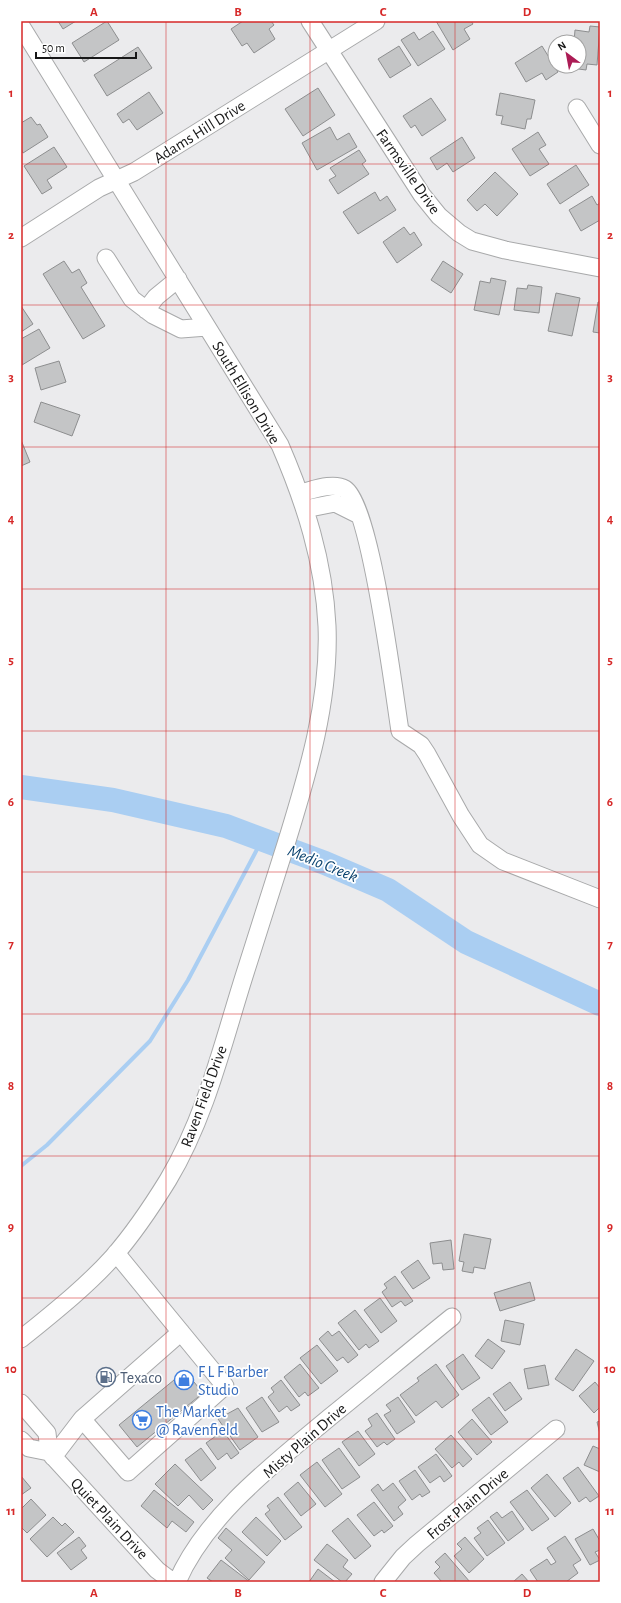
<svg xmlns="http://www.w3.org/2000/svg" width="621" height="1603" font-family="'Alegreya Sans',sans-serif">
  <style>
    .lines { fill: none; stroke-linecap: round; stroke-linejoin: round }
    .stream { stroke: #aacef2; stroke-width: 4 }
    .river { stroke: #aacef2; stroke-width: 24 }
    .building { fill: #c4c5c6; stroke: #8d8e8f }
    .minor-casing { stroke: #a8a9aa; stroke-width: 19 }
    .minor { stroke: #fff; stroke-width: 17 }
    .grid { fill: none; stroke: #d62828; stroke-width: 1; stroke-opacity: 0.55 }
    .labels { text-anchor: middle; stroke-width: 3.5; stroke-linejoin: round; paint-order: stroke }
    .street-label { font-size: 16px; fill: #171717; stroke: #fff }
    .shop-label { font-size: 16px; fill: #366cbe; stroke: #fff; text-anchor: start }
    .service-label { font-size: 16px; fill: #4e5e75; stroke: #fff; text-anchor: start }
    .water-label { font-size: 17px; font-style: italic; fill: #0b436f; stroke: #fff }
    .neatline { fill: none; stroke: #d62828; stroke-width: 1.5 }
    .grid-label { font-size: 13px; text-anchor: middle; font-weight: bold; fill: #d62828 }
  </style>
  <rect width="100%" height="100%" fill="#ebebed"/>
  <g class="lines">
    <path class="stream" d="M21 1166 47 1145 150 1041 188 980 262 840"/>
    <path class="river" d="M21 787 113 800 226 826 325 863 388 890 466 942 600 1004"/>
  </g>
  <path class="building" d="M58 21H76L63 29Z
    M107 21 119 40 84 62 72 43Z
    M243 21H271L274 25 269 29 275 39 254 53 247 43 242 46 231 29Z
    M436 21H471L473 24 464 29 470 39 453 50Z
    M590 26 600 27 597 65 587 64 586 70 571 68 572 66H579V42H574L575 30 589 32Z
    M433 31 445 49 418 66 401 40 414 32 419 40Z
    M399 46 411 65 390 78 378 59Z
    M542 46 558 72 546 80 542 73 526 82 515 63Z
    M138 47 152 68 107 96 94 75Z
    M318 88 335 115 303 136 285 109Z
    M149 92 163 113 137 130 129 119 123 123 117 114Z
    M500 93 535 100 531 119H527L525 129 501 124 503 116 496 115Z
    M431 98 446 120 422 136 415 125 411 128 403 116Z
    M31 117 37 125 40 124 48 137 23 153 21 149V123Z
    M330 127 337 140 349 133 357 147 317 170 302 143Z
    M538 132 546 145 539 149 549 164 530 176 512 149Z
    M462 137 475 158 453 172 447 163 437 170 430 158Z
    M54 147 67 167 47 180 52 188 42 194 24 166Z
    M359 150 366 161 362 164 369 174 338 194 329 180 336 176 330 168Z
    M576 165 589 185 560 204 547 184Z
    M495 172 518 194 497 216 485 204 477 211 467 200Z
    M375 192 380 201 387 196 396 210 358 234 343 212Z
    M592 196 597 205 600 203V220L581 231 569 210Z
    M404 227 410 235 414 232 422 245 397 263 383 242Z
    M64 261 72 273 79 269 87 283 81 287 105 326 83 339 43 274Z
    M443 261 463 274 451 293 431 280Z
    M491 278 506 281 499 315 474 310 480 281 490 283Z
    M528 285 542 287 539 313 514 310 517 288 527 289Z
    M556 293 580 298 572 336 548 331Z
    M598 302H600V333L593 332Z
    M21 306 33 324 21 332Z
    M39 329 50 348 22 365 21 339Z
    M59 361 66 382 41 390 35 368Z
    M41 402 80 415 72 436 34 422Z
    M21 440 30 462 21 466Z
    M464 1234 491 1239 485 1269 474 1267 473 1273 462 1271 464 1262 459 1261Z
    M451 1240 454 1269 443 1270 442 1263 433 1264 430 1243Z
    M418 1260 430 1278 413 1289 401 1272Z
    M395 1276 413 1301 405 1306 401 1301 392 1307 382 1292 387 1288 384 1284Z
    M530 1282 535 1300 500 1311 494 1293Z
    M380 1298 397 1321 381 1333 364 1310Z
    M355 1310 379 1341 369 1348 366 1344 359 1350 338 1323Z
    M505 1320 524 1324 520 1345 501 1341Z
    M328 1331 332 1336 339 1331 358 1355 348 1363 343 1357 337 1361 319 1339Z
    M488 1339 505 1351 492 1369 475 1356Z
    M317 1345 338 1371 321 1384 300 1358Z
    M576 1349 594 1361 573 1391 555 1379Z
    M463 1354 480 1378 462 1390 446 1366Z
    M300 1364 319 1388 308 1396 305 1392 299 1397 284 1377Z
    M436 1364 459 1395 442 1408 436 1401 416 1416 400 1395 419 1381 417 1378Z
    M545 1365 549 1385 528 1389 524 1369Z
    M185 1371 203 1393 137 1447 119 1425Z
    M281 1380 300 1405 291 1411 287 1406 279 1412 268 1397 274 1392 271 1388Z
    M510 1382 522 1399 505 1411 493 1394Z
    M595 1382 600 1388V1407L594 1413 579 1396Z
    M262 1397 279 1422 262 1432 246 1408Z
    M398 1397 415 1422 397 1434 384 1415 391 1411 386 1405Z
    M489 1397 508 1422 491 1435 472 1410Z
    M238 1408 258 1437 240 1450 218 1419Z
    M377 1413 395 1439 387 1445 384 1442 377 1447 365 1431 372 1426 368 1419Z
    M472 1419 492 1442 477 1455 458 1432Z
    M600 1421V1434L597 1422Z
    M223 1431 239 1453 231 1459 227 1453 218 1460 206 1443Z
    M358 1431 375 1454 359 1466 342 1442Z
    M451 1435 472 1459 463 1467 459 1462 452 1468 435 1449Z
    M593 1446 600 1449V1472L584 1465Z
    M201 1448 216 1468 201 1481 185 1460Z
    M339 1448 360 1477 342 1489 322 1460Z
    M436 1454 452 1476 444 1482 440 1476 430 1483 418 1467Z
    M317 1462 342 1494 325 1507 300 1475Z
    M175 1464 213 1500 203 1510 189 1495 178 1506 155 1484Z
    M578 1467 599 1496 590 1502 586 1497 579 1502 563 1478Z
    M415 1470 430 1492 422 1497 420 1494 412 1500 399 1481Z
    M547 1474 571 1503 555 1517 531 1488Z
    M21 1476 31 1488 21 1495Z
    M298 1482 316 1504 301 1516 284 1494Z
    M393 1483 406 1500 398 1507 403 1514 394 1521 371 1490 378 1484 383 1491Z
    M154 1490 194 1522 186 1532 172 1521 167 1528 141 1506Z
    M527 1490 549 1519 532 1531 510 1502Z
    M278 1497 302 1527 285 1540 265 1514 270 1510 267 1506Z
    M31 1499 46 1515 27 1533 21 1527V1509Z
    M374 1502 393 1526 384 1533 382 1530 374 1536 357 1515Z
    M512 1511 524 1529 508 1541 490 1517 497 1512 502 1518Z
    M53 1517 62 1526 65 1523 74 1532 47 1557 30 1539Z
    M256 1517 281 1541 267 1556 242 1532Z
    M348 1518 371 1546 355 1559 332 1531Z
    M488 1520 505 1543 487 1556 474 1538 481 1533 477 1528Z
    M226 1528 265 1562 249 1580 225 1558 232 1550 218 1538Z
    M593 1529 600 1541V1550L595 1552 600 1560 590 1565 575 1539Z
    M565 1536 581 1560 573 1565 578 1573 566 1582H538L530 1570 547 1559 551 1565 556 1562 547 1548Z
    M79 1537 86 1546 81 1550 87 1558 71 1570 57 1553Z
    M465 1537 484 1559 469 1573 454 1556 462 1549 457 1544Z
    M327 1544 348 1560 343 1567 352 1574 345 1582H342L314 1560Z
    M445 1553 470 1582H442L434 1573 440 1567 435 1562Z
    M221 1560 250 1582H213L207 1578Z
    M318 1569 335 1582H309Z
    M522 1574 529 1582H513Z"/>
  <g class="lines">
    <g class="minor-casing">
      <path id="minor" d="M310 21 422 195 439 216 459 233 472 241 505 250 600 268
        M21 26 280 445C305 503 324 561 327 626 330 700 308 773 286 844 273 885 260 926 247 967 224 1038 207 1115 168 1180 152 1206 134 1233 113 1257 86 1287 53 1313 21 1339
        M577 108 600 145
        M21 238 99 188 134 172 376 21
        M106 258 132 299 153 315 181 329 207 327
        M146 310 156 297 178 279
        M300 493C313 490 333 482 345 489 371 506 394 693 400 731L421 745 427 754 461 816 480 845 503 861 600 899
        M305 509 335 503 359 515
        M21 1403 47 1433 49 1452
        M82 1419 181 1332
        M21 1440 29 1448 49 1452 157 1570 173 1582
        M53 1457 82 1419 128 1472 225 1386 116 1253
        M177 1582C206 1515 275 1463 330 1417 371 1384 411 1350 452 1317
        M383 1582 403 1557 417 1544 556 1429"/>
    </g>
    <use href="#minor" class="minor"/>
  </g>
  <path class="grid" d="M166 21V1582M310 21V1582M455 21V1582M21 164H600M21 305H600M21 447H600M21 589H600M21 731H600M21 872H600M21 1014H600M21 1156H600M21 1298H600M21 1439H600"/>
  <defs>
    <g id="fuel-ring" transform="scale(1)"><circle r="9.5" fill="#fff" stroke="#5c6f8a" stroke-width="1.5"/><path d="M-5.5-6h7V0h2V4h1.3V-2.5L3-4.5l.8-.8L6-3V5H2.5V1h-1V6h-7ZM-4.2-4.7v3.2H.2V-4.7Z" fill="#5c6f8a"/></g>
    <g id="shop-ring" transform="scale(1)"><circle r="9.5" fill="#fff" stroke="#3f7fe0" stroke-width="1.5"/><path d="M-5-2.5h2.3a2.7 3.5 0 0 1 5.4 0H5L5.5 6h-11ZM-1.5-2.5h3a1.5 2.3 0 0 0-3 0Z" fill="#3f7fe0"/></g>
    <g id="supermarket-ring" transform="scale(1)"><circle r="9.5" fill="#fff" stroke="#3f7fe0" stroke-width="1.5"/><path d="M-6-5.5h2.5l.6 2H6L4.5 2H-2.5L-4.4-4H-6ZM-1.5 3.2a1.3 1.3 0 1 0 .1 0ZM3 3.2a1.3 1.3 0 1 0 .1 0Z" fill="#3f7fe0"/></g>
  </defs>
  <g fill-rule="evenodd">
    <use href="#fuel-ring" x="106" y="1377"/>
    <use href="#shop-ring" x="184" y="1380"/>
    <use href="#supermarket-ring" x="142" y="1420"/>
  </g>
  <g class="labels">
    <g class="street-label">
      <text transform="translate(199 131) rotate(-32)" y="6">Adams Hill Drive</text>
      <text transform="translate(409 171) rotate(55)" y="6">Farmsville Drive</text>
      <text transform="translate(247 392) rotate(59)" y="6">South Ellison Drive</text>
      <text transform="translate(203 1096) rotate(-70)" y="6">Raven Field Drive</text>
      <text transform="translate(304 1440) rotate(-41)" y="6">Misty Plain Drive</text>
      <text transform="translate(467 1503) rotate(-40)" y="6">Frost Plain Drive</text>
      <text transform="translate(110 1518) rotate(47)" y="6">Quiet Plain Drive</text>
    </g>
    <g class="shop-label">
      <text x="198" y="1377">F L F Barber<tspan x="198" dy="18">Studio</tspan></text>
      <text x="156" y="1417">The Market<tspan x="156" dy="18">@ Ravenfield</tspan></text>
    </g>
    <g class="service-label">
      <text x="120" y="1383">Texaco</text>
    </g>
    <g class="water-label">
      <text transform="translate(323 863) rotate(22)" y="6">Medio Creek</text>
    </g>
  </g>
  <rect width="621" height="1603" fill="none" stroke="#ffffff" stroke-width="44"/>
  <g transform="translate(567 54) rotate(328)"><circle r="19" fill="#ffffff" stroke="#a2a2a2"/>
  <path d="M0-3L7 15L0 10L-7 15Z" fill="#ac1c55"/>
  <text y="-6" font-size="11" font-weight="bold" text-anchor="middle" fill="#171717">N</text>
  </g>
  <path d="M36 52v6h100v-6" fill="none" stroke="#171717" stroke-width="2"/>
  <text x="42" y="52" font-size="12" fill="#171717" stroke="#ffffff" stroke-width="3" paint-order="stroke">50 m</text>
  <rect x="22" y="22" width="577" height="1559" class="neatline"/>
  <g class="grid-label">
    <text x="94" y="16">A</text>
    <text x="238" y="16">B</text>
    <text x="383" y="16">C</text>
    <text x="527" y="16">D</text>
    <text x="11" y="97">1</text>
    <text x="610" y="97">1</text>
    <text x="11" y="239">2</text>
    <text x="610" y="239">2</text>
    <text x="11" y="381">3</text>
    <text x="610" y="381">3</text>
    <text x="11" y="523">4</text>
    <text x="610" y="523">4</text>
    <text x="11" y="664">5</text>
    <text x="610" y="664">5</text>
    <text x="11" y="806">6</text>
    <text x="610" y="806">6</text>
    <text x="11" y="948">7</text>
    <text x="610" y="948">7</text>
    <text x="11" y="1090">8</text>
    <text x="610" y="1090">8</text>
    <text x="11" y="1231">9</text>
    <text x="610" y="1231">9</text>
    <text x="11" y="1373">10</text>
    <text x="610" y="1373">10</text>
    <text x="11" y="1515">11</text>
    <text x="610" y="1515">11</text>
    <text x="94" y="1597">A</text>
    <text x="238" y="1597">B</text>
    <text x="383" y="1597">C</text>
    <text x="527" y="1597">D</text>
  </g>
</svg>
